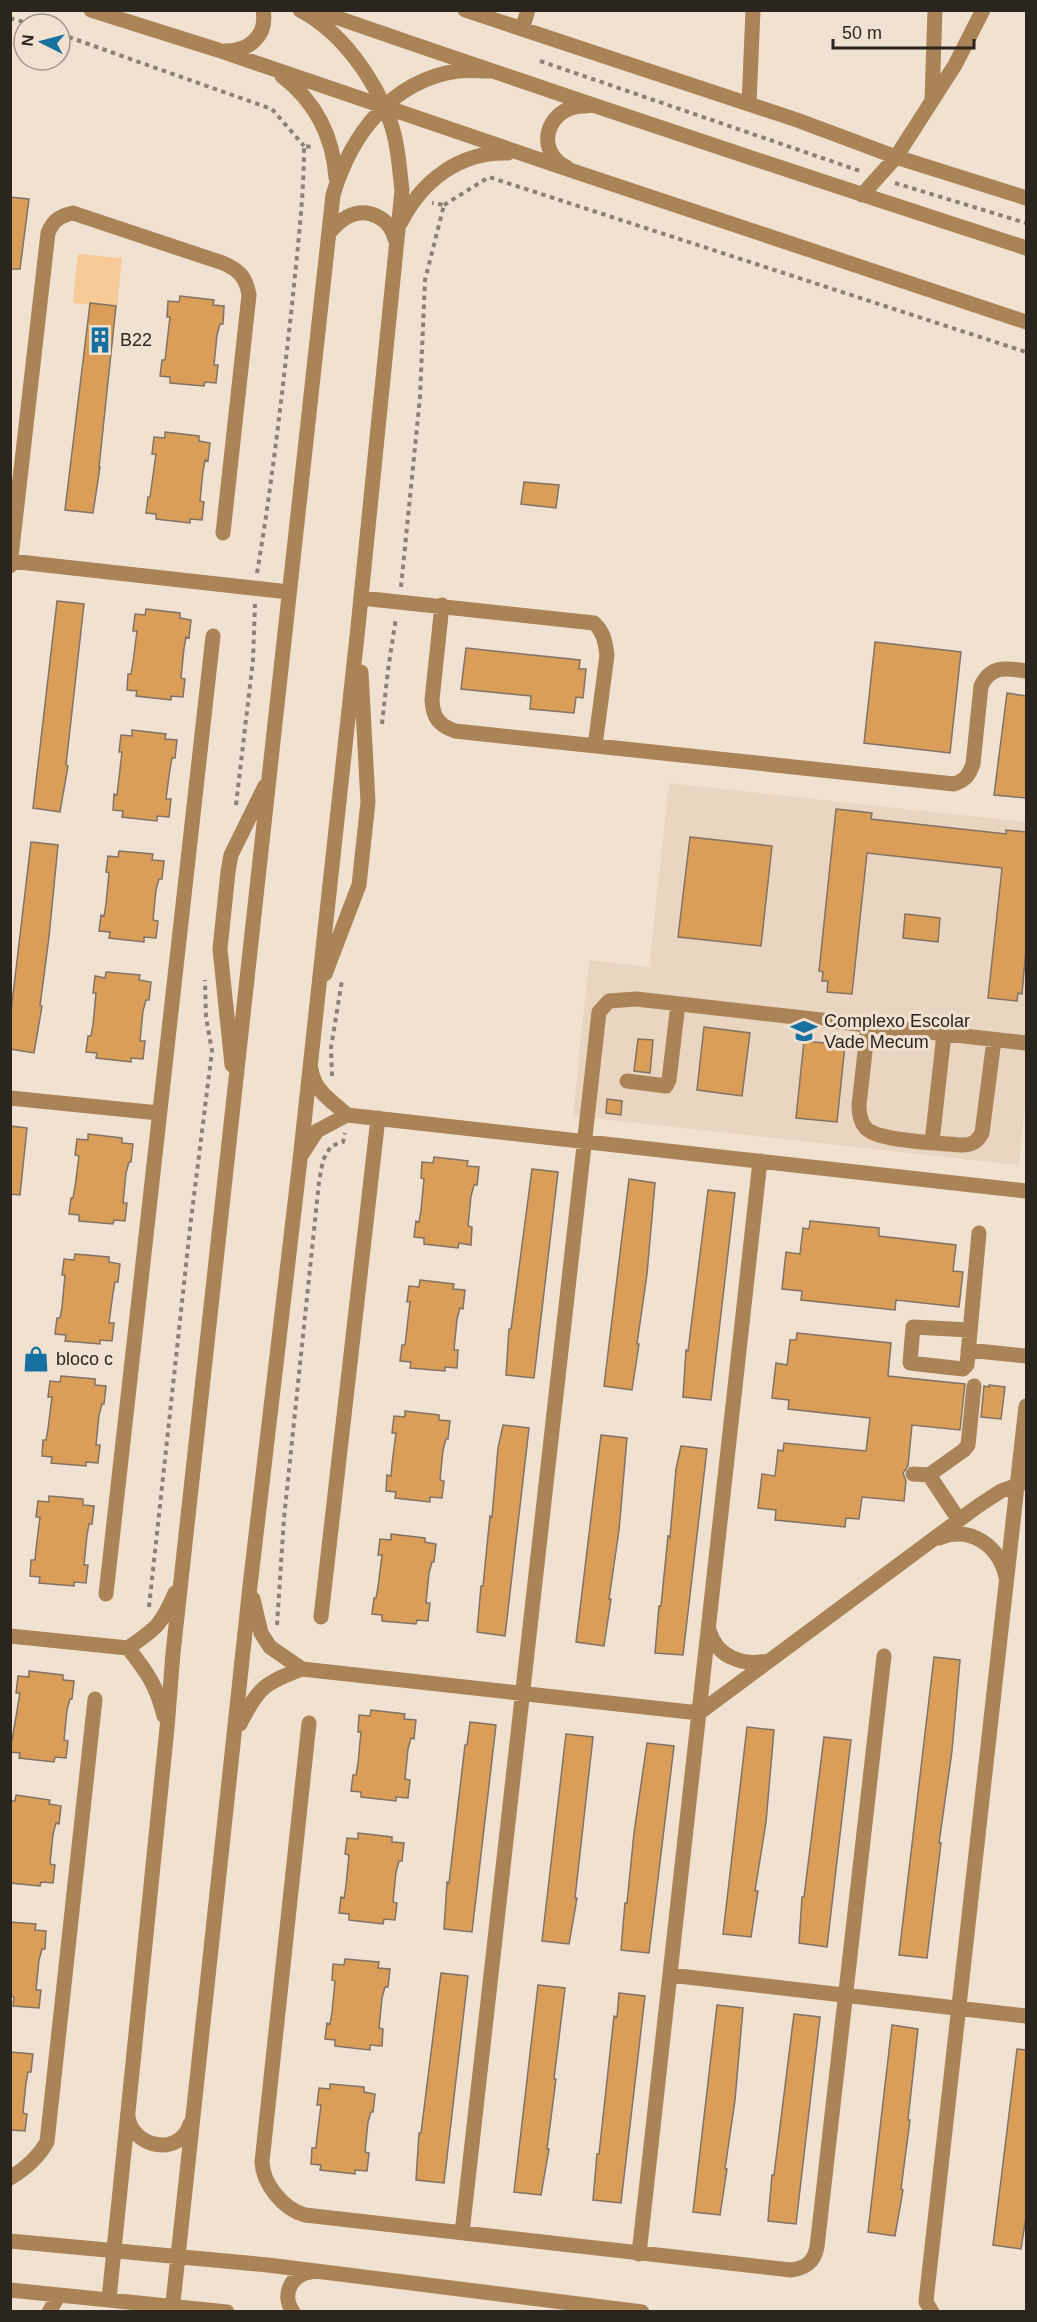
<svg xmlns="http://www.w3.org/2000/svg" width="1037" height="2322" font-family="Arial,sans-serif">
  <style>
    .built { fill: #ead5c0 }
    .green { fill: #f8ca97 }
    .building { fill: #da9e58; stroke: #817365; stroke-width: 1.5 }
    .lines { fill: none; stroke-linecap: round; stroke-linejoin: round }
    .path { stroke: #8c8176; stroke-width: 4; stroke-dasharray: 4.5 4.5; stroke-linecap: butt }
    .minor { stroke: #aa8356; stroke-width: 15 }
    .labels { text-anchor: middle; stroke-width: 6; stroke-linejoin: round; paint-order: stroke }
    .poi-label { font-size: 18px; fill: #2b251f; stroke: #f1e1d1; text-anchor: start }
  </style>
  <rect width="100%" height="100%" fill="#f1e1d1"/>
  <path class="built" d="M669 783 1026 822V1095L1019 1165 573 1116 589 960 649 967Z"/>
  <path class="green" d="M78 254 122 258 117 308 73 303Z"/>
  <path class="building" d="M10 197 29 199 20 269H10Z
    M180 296 214 300 213 305 224 306 223 324H220L217 335 214 365H218L216 383 205 382 204 386 170 383V377L160 376 162 360H165L170 317H167L168 301 179 302Z
    M90 303 116 306 99 467H100L93 513 65 510Z
    M165 432 199 436V441L210 443 208 461 205 460 203 471 200 501 204 502 202 520 190 519V523L156 519V514L146 513 148 497H150L156 454H152L154 437 165 438Z
    M524 482 559 485 556 508 521 504Z
    M57 601 84 604 66 765 68 766 60 812 33 808Z
    M146 609 180 613V618L191 620 189 638 186 637 184 648 181 678 185 679 183 697 171 696V700L136 696 137 691 127 690 128 674H131L133 662 137 631H133L135 614 145 615Z
    M875 642 961 652 950 753 864 743Z
    M466 648 580 660 579 669H586L583 698 576 697 574 713 530 709 531 696 461 689Z
    M1007 693 1026 696V798L994 795Z
    M132 730 166 734 165 739 177 740 175 758H172L170 769 166 799H171L169 817 157 816V821L122 817 123 811 113 810 114 794 117 795 122 752H119L121 735 132 736Z
    M836 809 872 813 871 819 1006 834V830L1026 832V949L1022 994 1018 993 1017 1001 988 998 1002 868 867 853 852 994 827 992 828 981H822L823 972 819 971Z
    M690 837 772 846 761 946 678 937Z
    M31 842 58 845 49 937 40 1006H42L34 1053 10 1049V1020Z
    M119 851 153 854 152 860 164 861 162 879H159L156 890 153 920 158 921 156 938 144 937V942L109 938 110 932 99 931 101 915 104 916 106 904 109 873 106 872 108 856 118 857Z
    M905 914 940 918 938 942 903 938Z
    M106 972 140 975 139 980 151 982 149 1000H146L143 1011 140 1041H145L143 1059 131 1058V1062L96 1058 97 1053 86 1052 88 1036H91L93 1025 96 993H93L95 976 105 978Z
    M704 1027 750 1033 742 1096 697 1090Z
    M638 1039 653 1040 650 1073 634 1071Z
    M804 1041 845 1045 837 1122 796 1118Z
    M607 1099 622 1101 621 1115 606 1113Z
    M10 1126 27 1128 20 1195 10 1194Z
    M88 1134 122 1138V1143L133 1144 131 1162H129L126 1173 123 1203H127L125 1221 114 1220 113 1224 79 1221V1215L69 1214 71 1198H73L75 1187 79 1156 75 1155 77 1139 88 1140Z
    M434 1157 468 1161 467 1166 479 1167 477 1185H474L471 1196 468 1226 472 1227 471 1245 459 1243 458 1248 424 1244V1238L414 1237 416 1221 419 1222 421 1210 424 1179 421 1178 422 1162 433 1163Z
    M532 1169 558 1172 534 1378 506 1375 509 1329H511Z
    M629 1179 655 1183 647 1274 637 1344H639L632 1390 604 1386Z
    M708 1190 735 1193 711 1400 683 1397 686 1350 688 1351Z
    M810 1221 879 1228V1236L956 1245 953 1271 963 1272 959 1307 896 1300 895 1310 801 1300 802 1291 782 1289 786 1252 800 1254 803 1228 809 1229Z
    M75 1254 109 1257V1262L120 1264 118 1282H115L113 1293 109 1323H114L112 1341 100 1340V1344L65 1341 66 1335 55 1334 57 1318H60L62 1307 65 1275H62L64 1259 74 1260Z
    M420 1280 454 1284 453 1289 465 1290 463 1309 460 1308 457 1319 454 1350H458L457 1368 445 1367V1371L410 1368 411 1362 400 1361 402 1345H405L410 1302H407L409 1286 419 1287Z
    M797 1333 891 1343 888 1376 965 1384 960 1430 912 1425 908 1466 903 1473 906 1481 904 1501 862 1497 859 1519 846 1518 845 1527 775 1520 776 1510 758 1508 762 1474 775 1476 778 1450 783 1451 784 1443 866 1451 870 1418 788 1409 789 1400 772 1398 776 1363 787 1365 790 1340H796Z
    M61 1376 95 1379V1385L106 1386 104 1404H102L99 1415 96 1445H100L98 1463 86 1462V1466L51 1463 52 1457 42 1456 43 1440H46L48 1429 52 1397H48L50 1381 60 1382Z
    M989 1385 1005 1387 1001 1419 981 1417 984 1386 989 1387Z
    M405 1411 439 1415V1420L450 1421 448 1439H446L443 1450 440 1480 444 1481 442 1498 430 1497V1502L395 1498 396 1492 386 1491 387 1475 391 1476 392 1464 396 1433H392L394 1416 405 1417Z
    M503 1425 529 1428 505 1636 477 1632 481 1586H483L490 1516 492 1517 498 1448Z
    M601 1435 627 1438 619 1530 609 1599H611L604 1646 576 1642Z
    M681 1446 707 1449 683 1655 655 1653 659 1606H661L668 1536 670 1537 676 1469Z
    M49 1496 83 1499V1505L94 1506 92 1524H89L87 1535 84 1565H88L86 1583 74 1582V1586L39 1583 40 1577 30 1576 31 1560H35L36 1549 40 1517H36L38 1501 49 1502Z
    M391 1534 425 1538V1542L436 1544 434 1562H432L429 1573 426 1603H430L428 1621 417 1620 416 1624 382 1621V1615L372 1614 374 1598H376L378 1587 382 1555H378L380 1539 391 1540Z
    M934 1657 960 1660 952 1751 939 1843H941L927 1958 899 1955Z
    M29 1671 63 1675V1680L74 1681 72 1699H70L67 1710 64 1740 68 1741 66 1758 55 1757 54 1762 19 1758 20 1753 10 1752 20 1693H16L18 1676 29 1677Z
    M371 1710 405 1714 404 1719 416 1720 414 1739 411 1738 408 1749 405 1779 410 1780 408 1798 396 1797V1801L361 1797V1792L351 1791 353 1775H356L358 1763 361 1732H358L359 1715 370 1716Z
    M470 1722 496 1725 472 1932 444 1929 447 1882 449 1883 465 1745H467Z
    M747 1727 774 1730 766 1822 755 1891H758L751 1937 723 1934Z
    M566 1734 593 1737 575 1898H577L569 1944 542 1941Z
    M824 1737 851 1740 827 1947 799 1943 802 1897H804Z
    M647 1743 674 1746 649 1953 621 1950 625 1903H627L634 1833Z
    M16 1795 50 1800 49 1804 61 1806 59 1824 56 1823 53 1834 50 1864 55 1865 53 1883 41 1882 40 1886 10 1883V1801H15Z
    M358 1833 392 1837V1842L404 1843 402 1861H399L396 1872 393 1902 397 1903 395 1920 384 1919 383 1924 349 1920V1914L339 1913 341 1897 344 1898 346 1886 349 1855 345 1854 347 1838 358 1839Z
    M10 1922 36 1924 35 1930 46 1931 45 1949H42L39 1960 36 1990H41L39 2008 13 2006 14 1997 10 1996Z
    M345 1959 379 1962 378 1968 390 1969 388 1987H385L382 1998 379 2028 383 2029 382 2046 370 2045V2050L335 2046V2040L325 2039 327 2023 330 2024 332 2012 335 1981 332 1980 333 1964 344 1965Z
    M441 1973 468 1976 444 2183 416 2180 419 2133H421Z
    M538 1985 565 1988 554 2079H556L547 2149H549L541 2195 514 2192Z
    M619 1993 645 1996 621 2203 593 2200 597 2154H599L614 2016 617 2017Z
    M717 2005 743 2008 735 2100 725 2169H727L720 2215 693 2212Z
    M794 2014 820 2017 796 2224 768 2221 772 2175H774Z
    M892 2025 918 2029 908 2120H910L901 2189 903 2190 895 2236 868 2232Z
    M1017 2049 1026 2050V2217L1021 2249 993 2245Z
    M10 2052 33 2054 31 2072H28L26 2083 23 2113 27 2114 25 2131 10 2130Z
    M330 2084 364 2087V2092L375 2094 373 2112H371L368 2122 365 2152 369 2153 367 2171 355 2170V2174L320 2170 321 2165 311 2164 312 2148H316L317 2137 321 2105H317L319 2088 330 2089Z"/>
  <g class="lines">
    <path class="path" d="M10 18 30 24
      M60 34 272 109 304 146
      M540 61 863 172
      M895 183 1026 223
      M444 205 489 177 1026 352
      M257 573C272 484 282 395 292 305 297 252 304 200 304 146L314 147
      M401 587 420 397 425 280 444 205 432 203
      M382 724 388 670 396 618
      M236 805 253 660 255 604
      M332 1076 331 1048 342 980
      M149 1607 190 1228 212 1051 206 1017 205 980
      M277 1625 284 1518 319 1182 323 1160 331 1146 343 1142 345 1133"/>
    <path class="minor" d="M91 10 218 50 573 171 1026 322
      M315 10C551 92 789 171 1026 248
      M465 10 797 120 896 157 1026 198
      M522 29 528 10
      M224 51C248 52 268 36 263 10
      M282 76C316 102 333 136 336 178
      M932 99 935 10
      M749 104 753 10
      M566 167C532 149 549 104 586 106
      M862 195 896 157 955 65 983 10
      M401 222C422 181 460 151 508 153
      M329 233C334 227 340 221 347 217 367 206 390 218 395 239
      M10 561 289 592
      M10 566 48 233C53 220 60 216 73 213L223 263C239 270 246 277 249 295L223 533
      M361 598 594 623C604 632 605 642 607 655L595 746
      M442 605 432 700C433 717 438 725 455 731L954 784C966 780 969 775 973 764L981 686C991 665 1006 668 1026 671
      M325 974 359 885 368 802 361 672
      M868 1025 859 1105C859 1112 860 1121 865 1127 876 1142 942 1143 962 1145 972 1145 977 1142 982 1133L994 1040
      M232 1065 220 949 228 872 231 855 265 786
      M311 1069C314 1091 332 1101 347 1115
      M627 1081 666 1086 669 1080 678 1004
      M10 1098 159 1113
      M932 1142 944 1034
      M302 1154 317 1131 347 1115 1026 1191
      M970 1330 913 1327 910 1363 963 1369 967 1365 979 1233
      M968 1350 1026 1356
      M913 1474 929 1475 964 1450 968 1445 974 1386
      M929 1475 959 1520
      M939 1538C971 1525 999 1546 1006 1577
      M106 1594 213 636
      M253 1599 261 1633 270 1647 302 1669
      M321 1617 378 1118
      M709 1630C716 1657 743 1666 768 1661
      M10 1636 128 1648C156 1628 161 1626 175 1593
      M128 1648C147 1672 157 1686 164 1716
      M309 1723 262 2162C263 2184 283 2209 305 2215L791 2270C806 2268 814 2262 817 2247L884 1656
      M240 1724C258 1688 264 1683 302 1669L699 1713 978 1506 1001 1491 1026 1482
      M670 1975 1026 2016
      M128 2117C133 2148 180 2157 190 2124
      M10 2178C25 2169 38 2158 47 2142L95 1699
      M462 2233 599 1012 609 1001 636 999 1026 1043
      M10 2241 268 2265 642 2312
      M639 2254 760 1161
      M10 2290 227 2312
      M109 2299 167 1728 173 1653 333 195C351 135 391 81 457 71 468 70 479 71 490 71
      M49 2312 59 2295
      M172 2312 250 1586 300 1160 358 627 402 190C399 166 398 143 390 121 374 78 342 32 300 10
      M293 2312C281 2295 291 2275 310 2272
      M932 2312 926 2302 927 2292 1026 1406"/>
  </g>
  <defs>
    <g id="building-bare" transform="scale(2.07)"><path d="M-4-6H4V6H1V3H-1V6H-4ZM-2.5-4.3h1.7v1.8h-1.7ZM.8-4.3h1.7v1.8H.8ZM-2.5-1h1.7V.8h-1.7ZM.8-1h1.7V.8H.8Z" fill="#1671a0" stroke="#f1e1d1" stroke-width="2.5" paint-order="stroke"/></g>
    <g id="school-bare" transform="scale(2.07)"><path d="M0-5L7-2L0 1L-7-2ZM-4 1L0 2.5L4 1V4Q0 6-4 4Z" fill="#1671a0" stroke="#f1e1d1" stroke-width="2.5" paint-order="stroke"/></g>
    <g id="shop-bare" transform="scale(2.07)"><path d="M-5-2.5h2.3a2.7 3.5 0 0 1 5.4 0H5L5.5 6h-11ZM-1.5-2.5h3a1.5 2.3 0 0 0-3 0Z" fill="#1671a0" stroke="#f1e1d1" stroke-width="2.5" paint-order="stroke"/></g>
  </defs>
  <g fill-rule="evenodd">
    <use href="#building-bare" x="100" y="340"/>
    <use href="#school-bare" x="804" y="1031"/>
    <use href="#shop-bare" x="36" y="1359"/>
  </g>
  <g class="labels">
    <g class="poi-label">
      <text x="120" y="346">B22</text>
      <text x="824" y="1027">Complexo Escolar<tspan x="824" dy="21">Vade Mecum</tspan></text>
      <text x="56" y="1365">bloco c</text>
    </g>
  </g>
  <rect width="1037" height="2322" fill="none" stroke="#2b251f" stroke-width="24"/>
  <g transform="translate(42 42) rotate(276)"><circle r="28" fill="#f1e1d1" stroke="#a2968a" stroke-width="1.5"/>
  <path d="M0-4.5L10 22L0 15L-10 22Z" fill="#1671a0"/>
  <text y="-9" font-size="16" font-weight="bold" text-anchor="middle" fill="#2b251f">N</text>
  </g>
  <path d="M833 39v9h141v-9" fill="none" stroke="#2b251f" stroke-width="3"/>
  <text x="842" y="39" font-size="18" fill="#2b251f" stroke="#f1e1d1" stroke-width="4.5" paint-order="stroke">50 m</text>
</svg>
